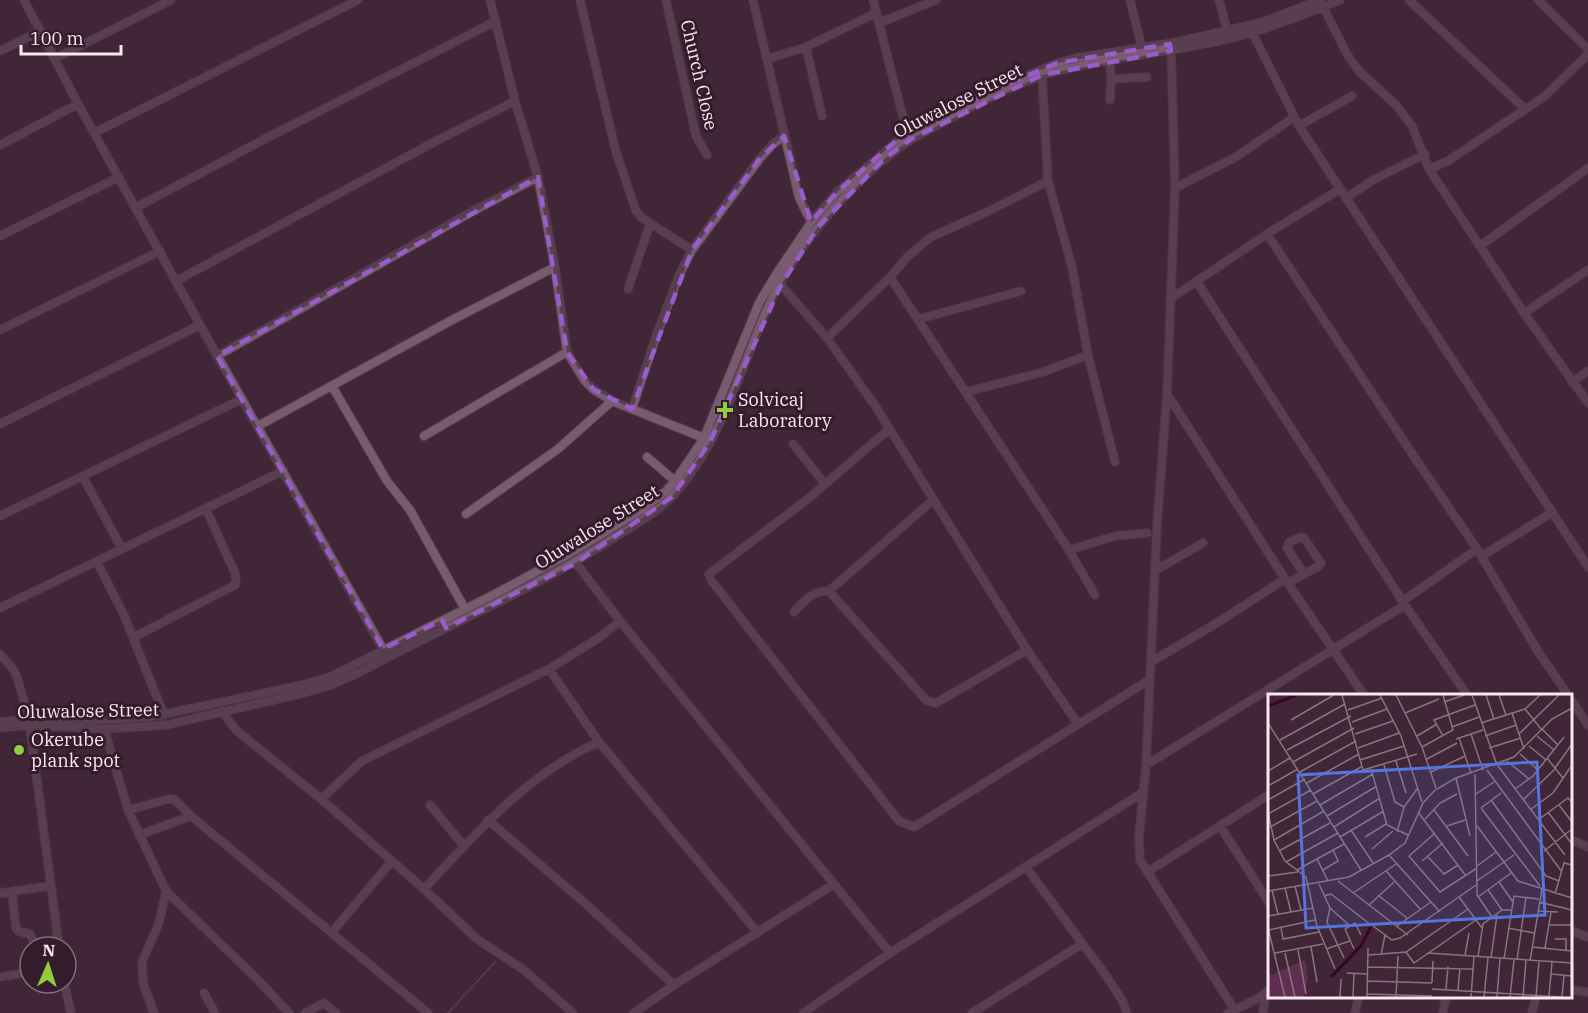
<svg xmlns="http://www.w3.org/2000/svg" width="1588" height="1013" font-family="'IBM Plex Serif',serif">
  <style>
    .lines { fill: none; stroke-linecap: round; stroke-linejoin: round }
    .stream { stroke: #744769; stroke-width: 2 }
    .minor-casing { stroke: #594252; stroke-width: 10 }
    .minor { stroke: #795b6f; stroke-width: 8 }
    .marked { fill: none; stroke: #9b5bcc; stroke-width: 4.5; stroke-dasharray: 12 8; stroke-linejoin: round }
    .poi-dot { fill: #91cd3f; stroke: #351c2d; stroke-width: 2 }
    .labels { text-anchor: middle; stroke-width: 6; stroke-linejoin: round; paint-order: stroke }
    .street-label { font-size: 18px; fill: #fae8f3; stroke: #351c2d }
    .poi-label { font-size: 18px; fill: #fae8f3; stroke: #351c2d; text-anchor: start }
    .inset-river { fill: none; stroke: #3b022e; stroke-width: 3 }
    .inset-road { fill: none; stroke: #8a7482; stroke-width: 1.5 }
    .view { fill: #5474df; fill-opacity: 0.15; stroke: #5474df; stroke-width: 3 }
    .inset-edge { fill: none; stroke: #fae8f3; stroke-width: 3 }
  </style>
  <rect width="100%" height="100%" fill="#402637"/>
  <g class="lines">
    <path class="stream" d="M448 1013 495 962"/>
    <g class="minor-casing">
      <path id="minor" d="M24 0 78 104 200 325 383 649
        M490 0 515 101 538 177 555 267 567 352 585 381 593 389 612 401 704 438
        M580 0 616 152 636 211 642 218 692 250
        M666 0 696 136 707 155
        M753 0 799 197 807 214 812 221
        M873 0 907 133
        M1130 0 1142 48
        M1219 0 1227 30
        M1409 0 1525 109
        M1538 0 1588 49
        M1323 7 1348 56 1359 71 1397 106 1412 126 1429 169 1524 313 1588 403
        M879 23 936 0
        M1252 32 1299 126 1588 567
        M1171 46 1175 188 1167 394 1157 525 1146 765 1139 836 1140 860 1234 1009
        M806 47 822 116
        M0 51 41 31
        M56 58 171 0
        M767 59 806 47 876 13
        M1110 61 1111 79 1147 77
        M1042 75 1048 181 1072 267 1088 355 1115 462
        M1110 100 1111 79
        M1299 126 1352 96
        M94 133 358 0
        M0 145 78 104
        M1429 169 1448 161 1545 96 1588 54
        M1175 188 1236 157 1294 117
        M1346 198 1373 180 1425 154
        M137 207 259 142 496 21
        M1267 234 1413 455 1477 549 1539 653 1568 695
        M0 236 119 177
        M1480 246 1588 168
        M890 277 1069 550 1095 595
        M176 281 438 140 515 101
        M1197 282 1405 605 1467 695
        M781 285 827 338 874 404 1027 650 1078 724
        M628 289 650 224
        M1170 299 1267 234 1340 189
        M1524 313 1588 270
        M919 319 1021 291
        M0 330 160 251
        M827 338 890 277 909 255 931 237 989 211 1048 181
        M217 356 473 211 538 177
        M1572 382 1588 371
        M332 386 387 481 410 510 465 609
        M966 392 1043 372 1088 355
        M1167 394 1285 579 1364 695
        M632 409 657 333 680 273 692 250 761 157 773 144 784 136
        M0 424 200 325
        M258 426 452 320 555 267
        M889 429 809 498 709 574 711 580 899 821 914 827 1149 680
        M424 436 567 352
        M793 444 825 484
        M647 457 675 481
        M83 477 122 549
        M466 514 558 449 612 401
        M0 516 242 399
        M1069 550 1115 536 1147 533
        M1482 556 1551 513
        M97 562 124 615 164 715
        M576 563 620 621 890 953
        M1156 570 1203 543
        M1288 583 1319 566 1321 563 1304 538 1301 537 1289 542 1287 548 1304 574
        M829 591 927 701 936 703 1027 650
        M1403 601 1477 549
        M0 608 283 471
        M794 612C804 601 813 590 829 591L933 500
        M134 637 235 585 236 580 235 573 206 509
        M0 654 13 669 17 677 29 719 59 947
        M1151 662 1220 621 1285 579
        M549 669 599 742 758 933
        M1572 701 1588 725
        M222 711 236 730 321 799 424 889 477 939 524 970 573 1013
        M0 722 29 719 104 720 151 717 302 685 330 677 495 594 569 554 643 509 666 491 675 481 704 438 759 303 775 276 812 221 837 192 907 133 977 97 1057 63 1075 58 1177 42 1263 22 1320 0
        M0 728 30 725 104 729 166 725 304 693 331 685 358 673C443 627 533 590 614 538 636 524 662 510 679 489 722 438 741 369 767 309 793 250 850 183 902 146 917 135 935 127 951 118 986 100 1023 79 1061 70 1116 57 1172 52 1227 39 1266 30 1304 15 1340 0
        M104 729 128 810 166 891 258 980 289 1013
        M1146 765 1405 605
        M321 799 362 761 549 669 600 637 620 621
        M430 805 464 846
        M128 810 169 799 175 800 191 816 428 1013
        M488 820 587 905 674 985
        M1220 826 1270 904
        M139 835 191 816
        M1572 840 1588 847
        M1026 867 1107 977 1122 1000 1127 1013
        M1149 871 1270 794
        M424 889C476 833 528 773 599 742
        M12 892 16 928 18 931 30 934 36 947
        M0 893 50 886
        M1572 931 1588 937
        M332 932 391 862
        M0 977 30 972
        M64 983 71 1013
        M1572 990 1588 992
        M204 993 215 1013
        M154 1013 143 983 142 962 159 923 166 891
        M305 1013 324 1003 336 1013
        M634 1013 674 985 834 884
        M803 1013 890 953 1142 793
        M972 1013 1082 944
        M1228 1013 1257 999 1270 989
        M1263 1013 1266 993
        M1355 1013 1359 996
        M1443 1013 1446 996
        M1532 1013 1536 996"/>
    </g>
    <use href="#minor" class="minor"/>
  </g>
  <path d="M0 0H1588V1013H0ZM1170 44 1171 51 1042 75 911 139 883 160 818 227 781 285 710 442 672 497 576 563 446 628 442 620 383 649 217 356 538 177 567 352 593 389 632 409 692 250 761 157 784 136 811 222 837 192 897 140 977 97 1057 63Z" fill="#402637" fill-opacity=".55" fill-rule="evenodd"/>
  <path class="marked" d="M1170 44 1171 51 1042 75 911 139 883 160 818 227 781 285 710 442 672 497 576 563 446 628 442 620 383 649 217 356 538 177 567 352 593 389 632 409 692 250 761 157 784 136 811 222 837 192 897 140 977 97 1057 63Z"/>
  <g class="poi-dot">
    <path d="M722 401h6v6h6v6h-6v6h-6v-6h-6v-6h6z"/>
    <circle cx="19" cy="750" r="6"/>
  </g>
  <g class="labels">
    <g class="street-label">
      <text transform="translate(699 75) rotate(77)" y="6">Church Close</text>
      <text transform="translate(958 101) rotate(-27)" y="6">Oluwalose Street</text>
      <text transform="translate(597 527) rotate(-32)" y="6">Oluwalose Street</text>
      <text transform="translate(88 711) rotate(-1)" y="6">Oluwalose Street</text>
    </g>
    <g class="poi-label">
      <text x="738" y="406">Solvicaj<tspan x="738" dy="21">Laboratory</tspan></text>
      <text x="31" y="746">Okerube<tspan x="31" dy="21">plank spot</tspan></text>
    </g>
  </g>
  <g transform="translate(1268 694)">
    <rect width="304" height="304" fill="#402637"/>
    <path d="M37 266 40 283 36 303H0V282Z" fill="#602e51"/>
    <path class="inset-river" d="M0 12 29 1M63 283 92 253 103 233"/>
    <path class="inset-road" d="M74 1 95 76 149 60M112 1 133 42 154 108M128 1 154 53 168 94M204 1 229 71M218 1 226 25M231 1 238 21M176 8 196 1M257 15 273 35M80 16 114 4M137 19 171 5M244 19 256 55M23 26 66 1M84 28 119 15M0 29 93 176M213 29 257 15 272 1M184 33 211 23M274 35 289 50M87 40 125 27M203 40 215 76M251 40 291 1M149 42 169 30M175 42 166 26 207 11M217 42 248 31M269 42 286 56M191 44 203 79M188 45 215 36M12 46 77 10M261 52 278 66M154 53 185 36 175 1M90 54 131 39M221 54 253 44M19 56 83 22M252 60 270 76M279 64 295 84M159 65 189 49M92 66 136 52M128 67 138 99M239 67 261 85M25 68 86 34M116 71 127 108 136 113M230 72 297 161M287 74 304 50M103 75 119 131 140 141M219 76 294 178M0 77 22 64M32 78 88 47M163 78 197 62M207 80 209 201 224 223M188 84 202 142M39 89 91 60M0 92 30 75M247 95 265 82 296 43M45 100 93 73M208 100 226 88M0 106 37 85M223 106 278 182 291 187M255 106 287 75M52 111 105 80M291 111 304 128M213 114 272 192M213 114 233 99M166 116 200 162M262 116 285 99 304 71M0 118 6 146 17 167 38 183 49 232 67 275M150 118 198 182M280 118 304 150M0 120 43 96M59 122 109 92M157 125 172 109 189 100M270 126 300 104 304 108M179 132 197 126M209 132 250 187 304 204M2 133 49 107M66 133 112 104M83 136 105 169M129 138 136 113 149 95M167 139 141 162 172 198 209 174M72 143 116 117M97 143 118 130M6 146 56 117M104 155 125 137M11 157 62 129M276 157 304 135M121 161 172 218M160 163 176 180 190 171M49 165 60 187M154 167 175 149M18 168 70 139M209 172 228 158M29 176 76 150M55 176 70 167 65 156M118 177 152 215M0 182 30 178M70 187 140 241M209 187 246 161M231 188 245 208M51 190 62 214 82 232M27 192 33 216M17 194 23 218M4 196 10 220M220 196 234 216M0 197 81 183 121 161 137 149 155 109 167 96 188 84 246 63 284 25 304 14M85 199 128 170M287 200 296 169 304 171M110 201 139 224M56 202 63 200 103 231M191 203 214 234M210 203 243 179M271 208 304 216M101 211 126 188M62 214 59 228 76 264M269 217 290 218M0 222 45 214M281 231H304M105 232 124 246 132 244 208 191M129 232 163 208M13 233 15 245 51 238M0 234 17 303M240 234 266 239M77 235 87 229 93 241M77 235 86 255M1 236 47 226M287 245H298V256M43 253 49 288M264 253 304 257M277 254 283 218M58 255 82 247M30 256 38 300M138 258 146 269 208 226M7 259 55 250M17 259 27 303M160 259 304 269M100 261 138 258 200 215M113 261 117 241M197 261 201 239M210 263 215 230 234 216H243M223 264 229 221M236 265 246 202 271 205M249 266 258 203M262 267 274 195M99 273 205 275M79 279 99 280M283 280 304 282M99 287 164 289M164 289 165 267M164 295 294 303M178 295 180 273M190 296 192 274M99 300 164 302M281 302 284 268M72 303 73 285M85 303 86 279M99 303 100 254M128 303 130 262M203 303 206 263M216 303 220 264M229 303 232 264M242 303 246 266M255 303 258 266M268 303 271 268M294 303 296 282"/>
    <path class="view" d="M269 68 277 221 38 234 30 81Z"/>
    <rect width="304" height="304" class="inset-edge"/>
  </g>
  <g transform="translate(48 965) rotate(3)"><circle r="28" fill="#351c2d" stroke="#846e7c" stroke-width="1.5"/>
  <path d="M0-4.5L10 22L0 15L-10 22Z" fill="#91cd3f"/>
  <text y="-9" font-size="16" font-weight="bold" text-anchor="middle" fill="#fae8f3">N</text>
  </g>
  <path d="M21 45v9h100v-9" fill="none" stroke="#fae8f3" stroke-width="3"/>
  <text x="30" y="45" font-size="18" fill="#fae8f3" stroke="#351c2d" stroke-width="4.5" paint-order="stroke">100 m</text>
</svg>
